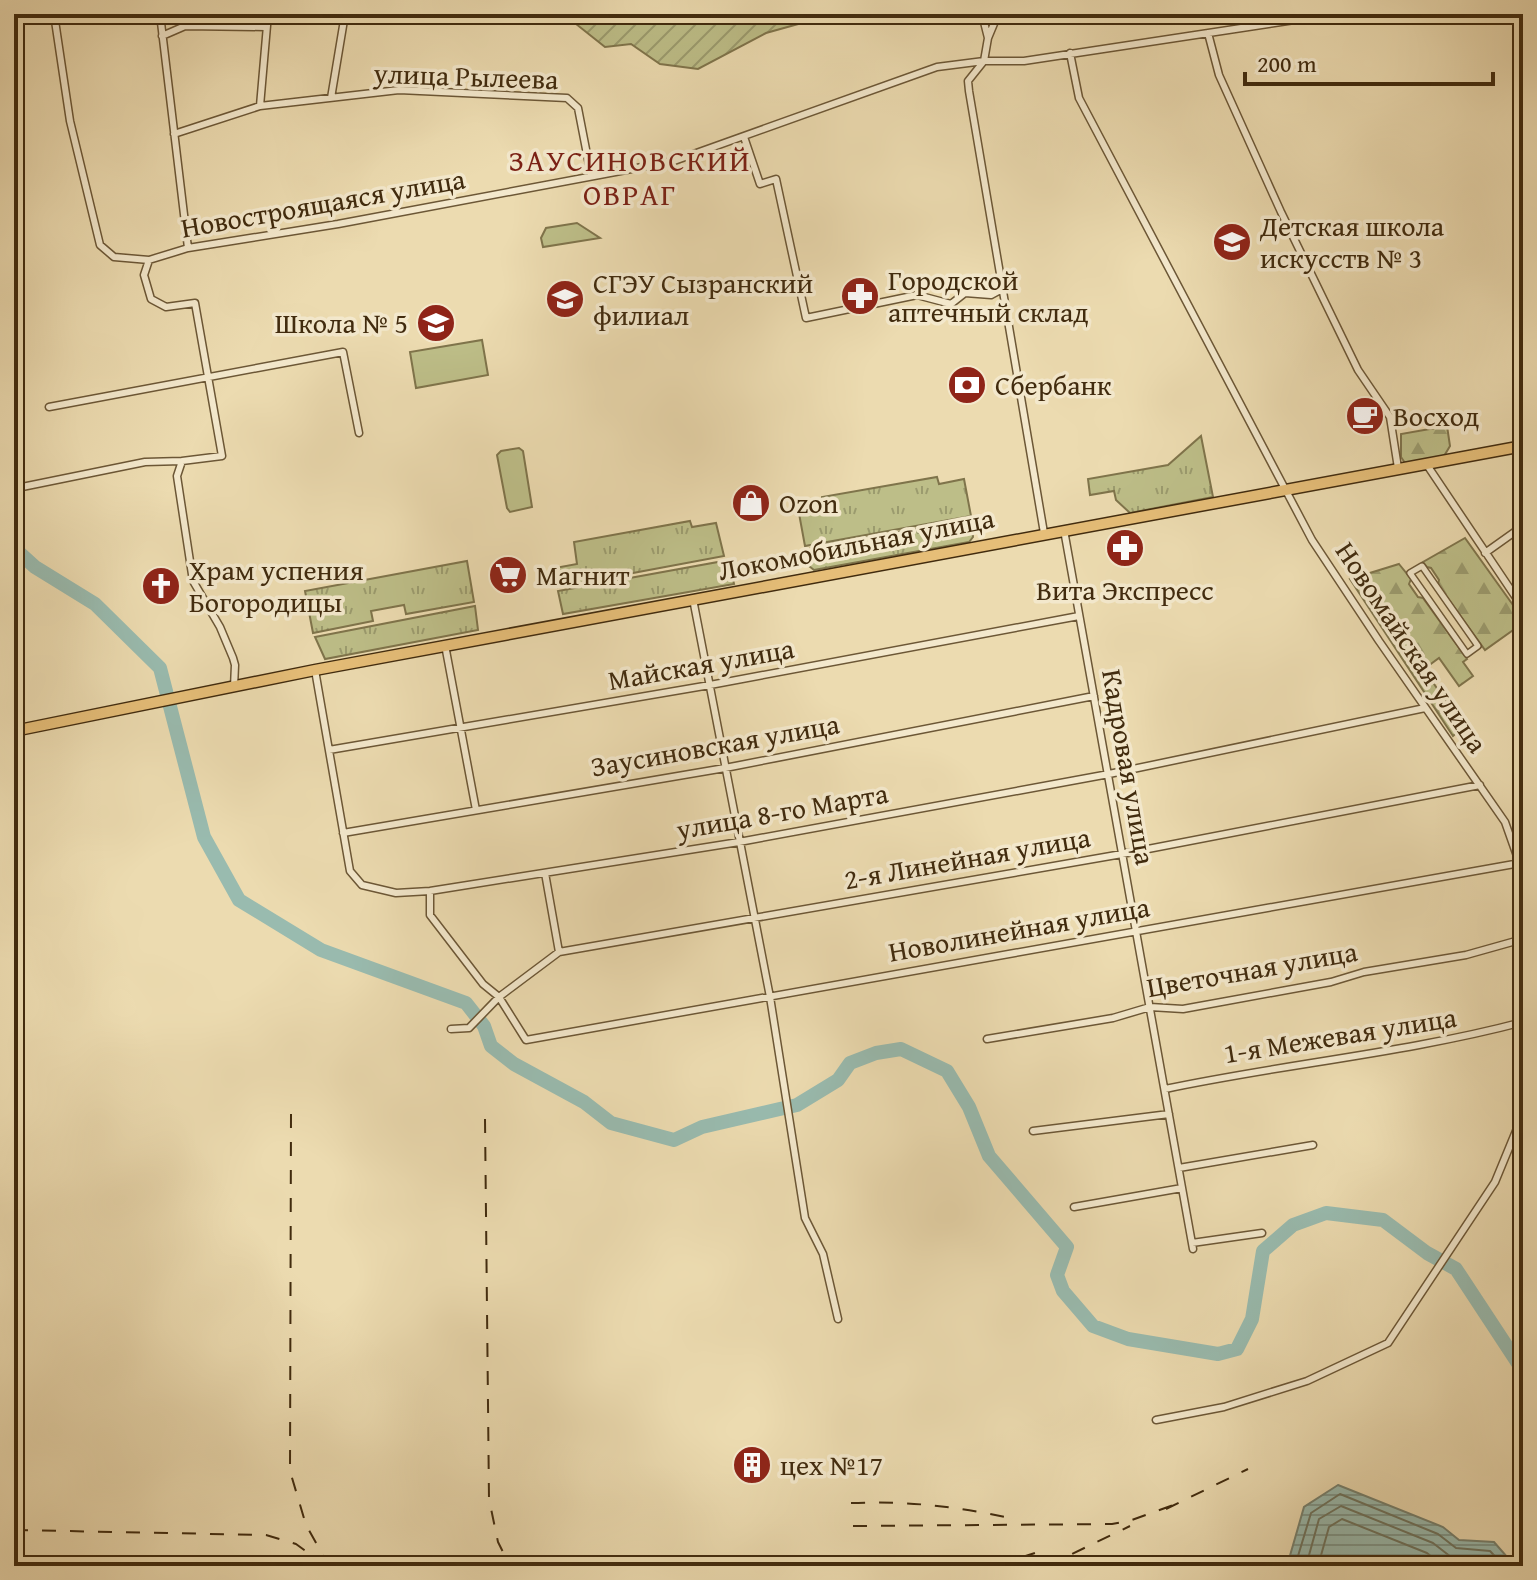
<svg xmlns="http://www.w3.org/2000/svg" width="1537" height="1580" font-family="'Gentium Book Plus',serif">
  <style>
    .grass { fill: url(#grass-tufts); stroke: #7f744b; stroke-width: 2 }
    .forest { fill: url(#forest-firs); stroke: #7f744b; stroke-width: 2 }
    .park { fill: #bdbe88; stroke: #7f744b; stroke-width: 2 }
    .garden { fill: url(#garden-furrows); stroke: #7f744b; stroke-width: 2 }
    .water { fill: url(#water-rules); stroke: #76816f; stroke-width: 2 }
    .lines { fill: none; stroke-linecap: round; stroke-linejoin: round }
    .shore { stroke: #6d735e; stroke-width: 2 }
    .river { stroke: #99bbaf; stroke-width: 14 }
    .pedestrian-casing { stroke: #6c5736; stroke-width: 8 }
    .minor-casing { stroke: #6c5736; stroke-width: 9 }
    .primary-casing { stroke: #412b0e; stroke-width: 13 }
    .pedestrian { stroke: #f3e8cc; stroke-width: 5 }
    .minor { stroke: #f3e8cc; stroke-width: 6 }
    .primary { stroke: #e6be78; stroke-width: 10 }
    .rail { stroke: #412b0e; stroke-width: 2; stroke-dasharray: 14 14; stroke-linecap: butt }
    .labels { text-anchor: middle; stroke-width: 7; stroke-linejoin: round; paint-order: stroke }
    .street-label { font-size: 28px; fill: #412b0e; stroke: #f3e8cc }
    .poi-label { font-size: 28px; fill: #412b0e; stroke: #f3e8cc; text-anchor: start }
    .neighbourhood-label { font-size: 30px; letter-spacing: 2px; fill: #7a1f14; stroke: #f3e8cc }
  </style>
  <defs>
    <pattern id="grass-tufts" width="24" height="20" patternUnits="userSpaceOnUse" patternTransform="scale(2)"><rect width="24" height="20" fill="#bdbe88"/><path d="M3 7l-1-3M5 7V3M7 7l1-3M15 17l-1-3M17 17v-4M19 17l1-3" fill="none" stroke="#9b9b6e"/></pattern>
    <pattern id="forest-firs" width="22" height="20" patternUnits="userSpaceOnUse" patternTransform="scale(2)"><rect width="22" height="20" fill="#bdbe88"/><path d="M5 1l3.5 6h-7zM16 11l3.5 6h-7z" fill="#9b9b6e"/></pattern>
    <pattern id="garden-furrows" width="10" height="10" patternUnits="userSpaceOnUse" patternTransform="scale(2)"><rect width="10" height="10" fill="#bdbe88"/><path d="M-1 1l2-2M0 10L10 0M9 11l2-2" fill="none" stroke="#9b9b6e"/></pattern>
    <pattern id="water-rules" width="6" height="5" patternUnits="userSpaceOnUse" patternTransform="scale(2)"><rect width="6" height="5" fill="#99bbaf"/><path d="M0 2.5h6" fill="none" stroke="#7e988d"/></pattern>
  </defs>
  <rect width="100%" height="100%" fill="#ecdbb0"/>
  <filter id="stains"><feTurbulence type="fractalNoise" baseFrequency=".0025" numOctaves="4"/><feColorMatrix values="0 0 0 0 .2 0 0 0 0 .09 0 0 0 0 .02 0 0 0 .5 -.17"/></filter>
  <radialGradient id="worn" r=".72"><stop offset=".6" stop-color="#630" stop-opacity="0"/><stop offset="1" stop-color="#630" stop-opacity=".3"/></radialGradient>
  <path class="grass" d="M1201 436 1213 497 1130 513 1116 500 1114 491 1090 495 1088 479 1168 465Z
    M937 477 939 484 964 479 971 516 805 546 798 508 822 504V497Z
    M964 520 971 522 973 537 969 542 814 570 809 566 806 552 812 547Z
    M690 521 692 527 716 523 724 556 558 587 555 568 577 564 574 542Z
    M729 560 734 584 563 614 558 591Z
    M467 561 474 602 406 614 404 605 371 611 373 621 313 633 305 591Z
    M475 606 478 630 325 659 315 637Z"/>
  <path class="forest" d="M1447 426 1450 446 1444 456 1405 463 1401 457V434Z
    M1465 538 1523 619V623L1485 650 1438 585 1439 580 1431 568 1427 567 1423 562Z
    M1399 564 1411 579 1409 584 1418 597 1423 598 1467 659 1463 662 1473 676 1459 686 1439 658 1424 669 1463 727 1453 736 1350 579Z"/>
  <path class="park" d="M577 223 600 238 543 247 541 238 546 228Z
    M482 340 488 375 416 388 410 352Z
    M519 448 523 451 532 507 510 512 507 508 497 455 501 451Z"/>
  <path class="garden" d="M577 14H863L850 22 827 16 766 33 698 69 660 64 631 44 605 47 571 20Z"/>
  <path class="water" d="M1338 1485 1443 1527 1459 1540 1494 1542 1515 1566H1287L1304 1507Z"/>
  <g class="lines">
    <path class="shore" d="M1295 1566 1311 1513 1340 1494 1438 1534 1456 1548 1490 1551 1504 1566
      M1306 1566 1319 1519 1341 1506 1433 1543 1451 1557 1485 1560 1491 1566
      M1318 1566 1329 1527 1342 1519 1427 1553 1443 1566"/>
    <path class="river" d="M14 548 35 567 95 604 160 668 204 837 239 900 321 950 466 1003 484 1026 491 1046 514 1064 584 1102 611 1123 674 1140 702 1127 797 1105 838 1080 850 1063 876 1053 901 1049 947 1071 969 1107 989 1156 1067 1247 1057 1275 1063 1291 1093 1326 1128 1339 1218 1354 1237 1349 1252 1319 1263 1251 1293 1225 1326 1213 1383 1220 1427 1253 1456 1269 1523 1371"/>
    <g class="pedestrian-casing">
      <path id="pedestrian" d="M1422 566 1478 646 1467 654 1410 573Z"/>
    </g>
    <g class="minor-casing">
      <path id="minor" d="M54 14 70 121 100 245 114 257 149 260 188 248 338 224 674 161 937 67 984 61H1024L1334 14
        M160 14 188 248
        M982 14 988 38 984 61 968 81 969 91 1044 533
        M1208 33 1219 75 1281 212 1358 370 1390 417 1398 468
        M162 36 185 26 265 27
        M988 38 998 14
        M1070 53 1079 98 1312 540 1379 641 1505 822 1523 873
        M331 98 345 14
        M260 106 268 14
        M174 134 260 106 399 90 567 98 578 108 591 175
        M744 137 760 184 776 179 806 318 917 295 951 304 965 293 991 295 1002 289
        M149 260 144 275 151 299 166 307 195 303 222 456 182 461 177 476 193 581 220 627 233 658 235 665 234 687
        M49 407 343 352 359 433
        M1427 465 1523 608
        M22 487 145 462 182 461
        M1064 530 1193 1249
        M1485 553 1523 526
        M693 599 770 997 805 1218 823 1254 838 1319
        M445 645 476 810
        M315 670 350 871 362 885 396 893 430 891 739 842 1109 774 1425 708
        M329 750 710 685 1079 616
        M343 833 725 768 1094 696
        M545 873 559 952
        M430 891V915L483 984 499 997 526 1040 1520 863
        M451 1029 469 1028 499 997 559 952 1122 854 1480 785
        M987 1039 1113 1018 1150 1007 1183 1009 1331 982 1364 972 1466 955 1523 939
        M1165 1089C1283 1064 1406 1053 1523 1022
        M1033 1131 1169 1114
        M1179 1168 1313 1145
        M1074 1207 1182 1188
        M1192 1243 1262 1233
        M1156 1420 1224 1407 1307 1381 1388 1343 1495 1182 1523 1114"/>
    </g>
    <g class="primary-casing">
      <path id="primary" d="M14 731 315 670 1523 446"/>
    </g>
    <use href="#pedestrian" class="pedestrian"/>
    <use href="#minor" class="minor"/>
    <use href="#primary" class="primary"/>
    <path class="rail" d="M291 1114 290 1471 306 1525 329 1566
      M485 1119 489 1499 498 1542 510 1566
      M851 1503C908 1501 954 1506 1010 1518
      M1166 1509 1248 1469
      M853 1526 1112 1524 1129 1521 1176 1504
      M14 1530 266 1535 296 1544 322 1563
      M995 1566 1041 1551
      M1047 1566 1130 1526"/>
  </g>
  <defs>
    <g id="school-disc" transform="scale(2)"><circle r="9.5" fill="#8f2418" stroke="#f3e8cc"/><path d="M0-5L7-2L0 1L-7-2ZM-4 1L0 2.5L4 1V4Q0 6-4 4Z" fill="#fff"/></g>
    <g id="pharmacy-disc" transform="scale(2)"><circle r="9.5" fill="#8f2418" stroke="#f3e8cc"/><path d="M-2-6h4v4h4v4h-4v4h-4v-4h-4v-4h4Z" fill="#fff"/></g>
    <g id="university-disc" transform="scale(2)"><circle r="9.5" fill="#8f2418" stroke="#f3e8cc"/><path d="M0-5L7-2L0 1L-7-2ZM-4 1L0 2.5L4 1V4Q0 6-4 4Z" fill="#fff"/></g>
    <g id="bank-disc" transform="scale(2)"><circle r="9.5" fill="#8f2418" stroke="#f3e8cc"/><path d="M-6-4H6V4H-6ZM0-2.3a2.3 2.3 0 1 0 0 4.6a2.3 2.3 0 1 0 0-4.6Z" fill="#fff"/></g>
    <g id="cafe-disc" transform="scale(2)"><circle r="9.5" fill="#8f2418" stroke="#f3e8cc"/><path d="M-5.5-4.5H6V0H3Q3 3.5 0 3.5H-2.5Q-5.5 3.5-5.5 0ZM3-3.2v2h1.7v-2ZM-6 4.5H4V6H-6Z" fill="#fff"/></g>
    <g id="shop-disc" transform="scale(2)"><circle r="9.5" fill="#8f2418" stroke="#f3e8cc"/><path d="M-5-2.5h2.3a2.7 3.5 0 0 1 5.4 0H5L5.5 6h-11ZM-1.5-2.5h3a1.5 2.3 0 0 0-3 0Z" fill="#fff"/></g>
    <g id="supermarket-disc" transform="scale(2)"><circle r="9.5" fill="#8f2418" stroke="#f3e8cc"/><path d="M-6-5.5h2.5l.6 2H6L4.5 2H-2.5L-4.4-4H-6ZM-1.5 3.2a1.3 1.3 0 1 0 .1 0ZM3 3.2a1.3 1.3 0 1 0 .1 0Z" fill="#fff"/></g>
    <g id="church-disc" transform="scale(2)"><circle r="9.5" fill="#8f2418" stroke="#f3e8cc"/><path d="M-1.2-6h2.4v3.5h3.3v2.4h-3.3V6h-2.4V-.1h-3.3v-2.4h3.3Z" fill="#fff"/></g>
    <g id="building-disc" transform="scale(2)"><circle r="9.5" fill="#8f2418" stroke="#f3e8cc"/><path d="M-4-6H4V6H1V3H-1V6H-4ZM-2.5-4.3h1.7v1.8h-1.7ZM.8-4.3h1.7v1.8H.8ZM-2.5-1h1.7V.8h-1.7ZM.8-1h1.7V.8H.8Z" fill="#fff"/></g>
  </defs>
  <g fill-rule="evenodd">
    <use href="#school-disc" x="1232" y="242"/>
    <use href="#pharmacy-disc" x="860" y="296"/>
    <use href="#university-disc" x="565" y="299"/>
    <use href="#school-disc" x="436" y="323"/>
    <use href="#bank-disc" x="967" y="385"/>
    <use href="#cafe-disc" x="1365" y="416"/>
    <use href="#shop-disc" x="751" y="503"/>
    <use href="#pharmacy-disc" x="1125" y="548"/>
    <use href="#supermarket-disc" x="508" y="575"/>
    <use href="#church-disc" x="161" y="586"/>
    <use href="#building-disc" x="752" y="1465"/>
  </g>
  <g class="labels">
    <g class="street-label">
      <text transform="translate(466 76) rotate(2)" y="10">улица Рылеева</text>
      <text transform="translate(323 203) rotate(-10)" y="10">Новостроящаяся улица</text>
      <text transform="translate(856 544) rotate(-11)" y="10">Локомобильная улица</text>
      <text transform="translate(1412 647) rotate(56)" y="10">Новомайская улица</text>
      <text transform="translate(701 664) rotate(-10)" y="10">Майская улица</text>
      <text transform="translate(715 745) rotate(-10)" y="10">Заусиновская улица</text>
      <text transform="translate(1129 767) rotate(80)" y="10">Кадровая улица</text>
      <text transform="translate(782 811) rotate(-10)" y="10">улица 8-го Марта</text>
      <text transform="translate(967 858) rotate(-10)" y="10">2-я Линейная улица</text>
      <text transform="translate(1019 929) rotate(-10)" y="10">Новолинейная улица</text>
      <text transform="translate(1252 969) rotate(-10)" y="10">Цветочная улица</text>
      <text transform="translate(1340 1035) rotate(-9)" y="10">1-я Межевая улица</text>
    </g>
    <g class="poi-label">
      <text x="1260" y="236">Детская школа<tspan x="1260" dy="32">искусств № 3</tspan></text>
      <text x="888" y="290">Городской<tspan x="888" dy="32">аптечный склад</tspan></text>
      <text x="593" y="293">СГЭУ Сызранский<tspan x="593" dy="32">филиал</tspan></text>
      <text x="408" y="333" text-anchor="end">Школа № 5</text>
      <text x="995" y="395">Сбербанк</text>
      <text x="1393" y="426">Восход</text>
      <text x="779" y="513">Ozon</text>
      <text x="189" y="580">Храм успения<tspan x="189" dy="32">Богородицы</tspan></text>
      <text x="536" y="585">Магнит</text>
      <text x="1125" y="600" text-anchor="middle">Вита Экспресс</text>
      <text x="780" y="1475">цех №17</text>
    </g>
    <g class="neighbourhood-label">
      <text x="630" y="171">ЗАУСИНОВСКИЙ<tspan x="630" dy="34">ОВРАГ</tspan></text>
    </g>
  </g>
  <rect width="1537" height="1580" fill="none" stroke="#ecdbb0" stroke-width="48"/>
  <rect x="16" y="16" width="1505" height="1548" fill="none" stroke="#412b0e" stroke-width="4"/>
  <rect x="24" y="24" width="1489" height="1532" fill="none" stroke="#412b0e" stroke-width="2"/>
  <path d="M1245 72v12h248v-12" fill="none" stroke="#412b0e" stroke-width="4"/>
  <text x="1257" y="72" font-size="24" fill="#412b0e" stroke="#f3e8cc" stroke-width="6" paint-order="stroke">200 m</text>
  <rect width="100%" height="100%" filter="url(#stains)"/>
  <rect width="100%" height="100%" fill="url(#worn)"/>
</svg>
